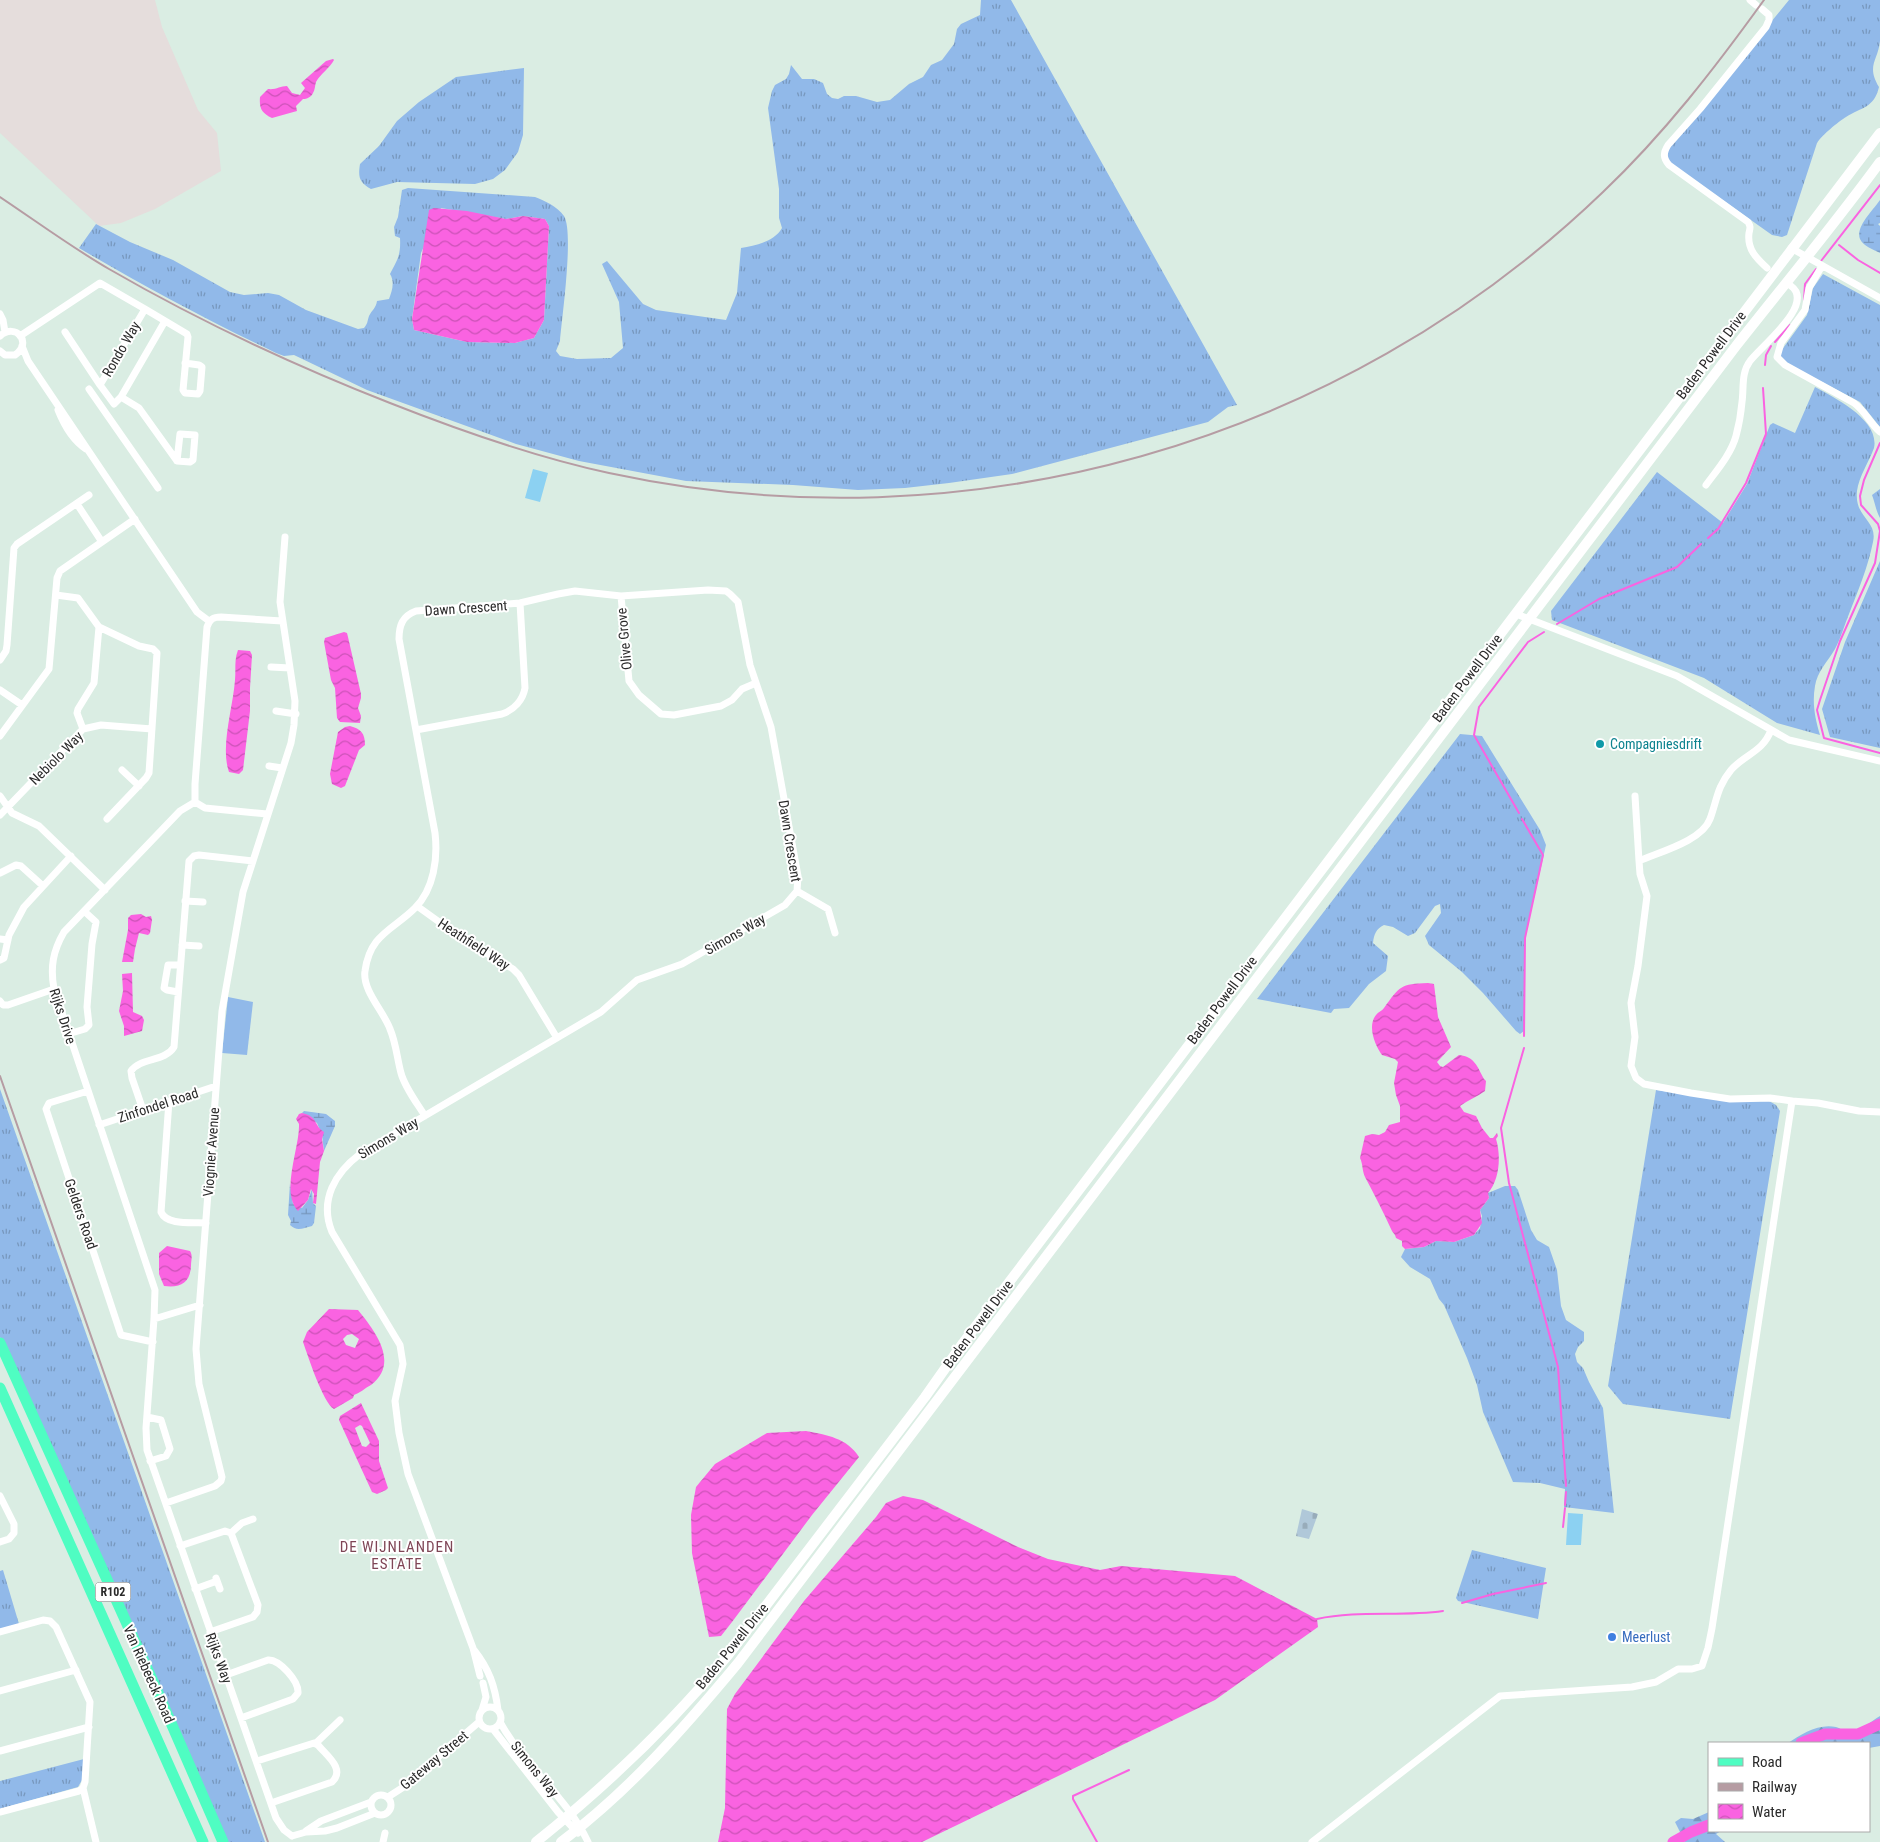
<svg xmlns="http://www.w3.org/2000/svg" width="1880" height="1842" font-family="'Roboto Condensed',sans-serif">
  <style>
    .industrial { fill: #e5dddc }
    .grass { fill: url(#grass-tufts); fill-rule: evenodd }
    .forest { fill: url(#forest-firs) }
    .wetland { fill: url(#wetland-marsh) }
    .cemetery { fill: url(#cemetery-stones) }
    .park { fill: #91b9e9 }
    .pitch { fill: #8cd1f2 }
    .water { fill: url(#water-waves); fill-rule: evenodd }
    .lines { fill: none; stroke-linecap: round; stroke-linejoin: round }
    .stream { stroke: #fa63e1; stroke-width: 2 }
    .river { stroke: #fa63e1; stroke-width: 11 }
    .street { stroke: #fff; stroke-width: 7 }
    .secondary { stroke: #fff; stroke-width: 10 }
    .primary { stroke: #4ffdc2; stroke-width: 11 }
    .rail { stroke: #b69ca3; stroke-width: 2 }
    .culture-dot { fill: #0f9aa8; stroke: #fff; stroke-width: 2 }
    .shop-dot { fill: #3f7fe0; stroke: #fff; stroke-width: 2 }
    .labels { text-anchor: middle; stroke-width: 4; stroke-linejoin: round; paint-order: stroke }
    .shield { fill: #fff; stroke: #6a6a6a; stroke-width: 1 }
    .shield-label { font-size: 12px; font-weight: bold; fill: #2a2a2a }
    .street-label { font-size: 14px; fill: #2a2a2a; stroke: #fff }
    .culture-label { font-size: 14px; fill: #0d838f; stroke: #fff; text-anchor: start }
    .shop-label { font-size: 14px; fill: #366cbe; stroke: #fff; text-anchor: start }
    .neighbourhood-label { font-size: 15px; letter-spacing: 1px; fill: #7f4656; stroke: #fff }
  </style>
  <defs>
    <pattern id="grass-tufts" width="24" height="20" patternUnits="userSpaceOnUse" patternTransform="scale(1.25)"><rect width="24" height="20" fill="#91b9e9"/><path d="M3 7l-1-3M5 7V3M7 7l1-3M15 17l-1-3M17 17v-4M19 17l1-3" fill="none" stroke="#7797bd"/></pattern>
    <pattern id="forest-firs" width="22" height="20" patternUnits="userSpaceOnUse" patternTransform="scale(1.25)"><rect width="22" height="20" fill="#91b9e9"/><path d="M5 1l3.5 6h-7zM16 11l3.5 6h-7z" fill="#7797bd"/></pattern>
    <pattern id="wetland-marsh" width="20" height="14" patternUnits="userSpaceOnUse" patternTransform="scale(1.25)"><rect width="20" height="14" fill="#91b9e9"/><path d="M1 5h8M5 5V1M11 12h8M15 12V8" fill="none" stroke="#7797bd"/></pattern>
    <pattern id="cemetery-stones" width="16" height="16" patternUnits="userSpaceOnUse" patternTransform="scale(1.25)"><rect width="16" height="16" fill="#b0c8d9"/><path d="M2 7V4a2 2 0 0 1 4 0v3zM10 15v-3a2 2 0 0 1 4 0v3z" fill="#98acba"/></pattern>
    <pattern id="water-waves" width="16" height="10" patternUnits="userSpaceOnUse" patternTransform="scale(1.25)"><rect width="16" height="10" fill="#fa63e1"/><path d="M0 5q4-4 8 0t8 0" fill="none" stroke="#cb52b7"/></pattern>
  </defs>
  <rect width="100%" height="100%" fill="#daede3"/>
  <path class="industrial" d="M0 0H155L162 27 198 110 217 133 221 171 155 209 121 223 99 226 0 133Z"/>
  <path class="grass" d="M981 0H1011L1237 405 1228 407 1208 422 1012 474 949 483 905 488 858 490 793 485 686 481 579 461 516 444 367 390 294 355 284 356 276 353C209 321 143 286 79 248L96 224 130 242 173 260 230 292 244 295 268 293 279 295 306 310 358 329 364 328C368 323 367 322 369 316 372 310 376 308 377 301L389 299C392 291 395 282 390 274 397 260 401 256 400 238L395 236 394 227 398 217 402 190 408 188 535 197C545 201 557 206 564 216 574 232 562 317 560 341L556 351 560 356 577 359 611 358 623 348 619 302 602 264 607 261 643 304 656 310 726 320 737 293 741 248C756 245 774 242 782 228L779 218V189L768 108 772 91 775 85 786 79 789 74 791 65 802 79H814L823 83 827 94 832 98 838 99 844 96H856L877 102 890 100 909 84 923 77 931 65 942 60 954 44 957 29 961 24 980 15ZM441 208 506 219 523 216 545 219 549 226 544 320 534 338 515 343 467 342 414 330 412 319 421 253Z
    M1789 0H1880C1880 13 1880 28 1880 41 1878 61 1866 65 1879 87 1874 108 1862 107 1846 117 1838 122 1822 135 1817 143L1787 235 1782 237 1772 235 1669 162 1667 158 1668 148Z
    M524 68 523 135 518 152 505 170 493 179 475 184 397 182 371 189C359 182 358 177 360 164L379 146 397 121 419 102 456 77Z
    M1823 274 1880 305V427L1860 402 1784 362 1780 356 1781 351 1807 315 1813 288Z
    M1815 387C1835 398 1880 420 1874 448 1869 462 1859 476 1857 491 1854 518 1878 520 1873 542 1868 567 1858 591 1849 614 1844 626 1841 638 1835 649 1828 661 1817 672 1815 686 1812 703 1815 718 1820 735L1777 723 1704 678 1552 620 1551 611 1657 472 1723 523 1747 484 1770 425 1773 423 1795 433Z
    M1880 489V518C1876 511 1875 503 1872 495Z
    M1880 561V748L1830 737 1822 709 1845 642Z
    M1460 734 1482 736 1540 830 1546 845 1525 938 1524 1031 1520 1034 1516 1031 1483 993 1462 972 1429 945 1425 936 1441 913 1440 904 1435 906 1415 933 1408 936 1393 927 1384 925C1376 929 1374 934 1373 943L1388 956 1386 971 1369 984 1349 1008 1334 1009 1331 1013 1257 999Z
    M0 1089 265 1842H228L0 1337Z
    M1656 1090 1739 1102 1769 1101 1776 1105 1780 1111 1730 1419 1623 1404 1608 1386Z
    M1505 1186H1515L1518 1190 1531 1230 1537 1240 1549 1247 1557 1270 1561 1306 1566 1320 1584 1332V1341L1578 1347 1575 1354 1577 1362 1583 1368 1589 1382 1603 1408 1614 1513 1564 1507 1565 1489 1540 1483 1513 1482 1483 1412 1477 1385 1467 1358 1444 1305 1439 1299 1430 1279 1410 1267 1401 1257 1405 1249 1424 1247 1436 1241 1454 1242 1474 1235 1480 1228 1482 1216 1480 1210 1489 1198 1488 1193Z
    M1472 1550 1546 1568 1538 1619 1458 1601 1456 1598Z
    M3 1570 19 1624 0 1629V1571Z
    M84 1759 82 1780 78 1787 0 1809V1781Z"/>
  <path class="forest" d="M1880 1716V1746L1869 1748V1743H1788C1801 1734 1819 1723 1836 1727 1840 1728 1843 1731 1847 1732L1851 1730C1863 1732 1870 1721 1880 1716Z
    M1709 1812V1831H1721L1716 1834 1725 1842H1685L1675 1822 1681 1818 1693 1819Z"/>
  <path class="wetland" d="M1880 200V223L1878 224 1880 226V253C1874 250 1863 246 1860 239 1855 227 1874 209 1880 200Z
    M304 1111 326 1114 335 1121V1126L324 1151 322 1135 317 1123 302 1113Z
    M290 1183 293 1204 302 1208 308 1200 312 1189 313 1203 316 1206 314 1223 312 1226C303 1228 297 1232 290 1225L291 1221 288 1215Z"/>
  <path class="cemetery" d="M1302 1509 1318 1514 1309 1539 1296 1536Z"/>
  <path class="park" d="M228 997 253 1002 247 1055 222 1053Z"/>
  <path class="pitch" d="M533 469 548 473 540 502 525 498Z
    M1568 1513 1583 1514 1581 1545H1566Z"/>
  <path class="water" d="M333 59 334 60C330 68 321 73 316 82 315 85 315 90 313 93 311 97 307 99 303 99L296 106 297 111 272 118C262 113 259 109 260 97L268 89C276 90 280 86 287 86L292 93 300 95 305 88 301 83 326 61Z
    M434 208 467 211 506 219 523 216 545 219 549 226 544 320 534 338 515 343 467 342 414 330 412 319 429 210Z
    M344 632 347 633 348 637 361 694V698L358 708 361 716 360 723 340 722 337 718 335 688 331 680 324 642 325 638Z
    M238 650 250 651 252 655 250 688V711L243 770 239 774 229 772C220 747 233 708 235 680 236 670 234 660 238 650Z
    M350 726C361 729 365 733 365 745L359 750 345 786 341 788 332 784 330 774 338 732 345 727Z
    M141 914 146 917 151 916 152 920 150 933 148 935 139 933 135 949 133 962H122L128 930V918L131 915Z
    M132 973 133 1012 142 1016 144 1020 142 1031 124 1036V1026L119 1011 123 991 122 974Z
    M1428 983 1434 984 1438 1017 1451 1047 1437 1062 1440 1066 1443 1067 1459 1055C1475 1057 1477 1066 1484 1079L1486 1081 1485 1091C1477 1097 1468 1100 1460 1106L1464 1112 1476 1116 1482 1128 1490 1138H1493L1497 1133 1498 1136 1496 1139C1501 1155 1500 1179 1488 1193L1489 1198 1480 1210 1482 1223 1474 1235 1454 1242 1436 1241 1424 1247 1405 1249 1402 1246V1241L1396 1238C1395 1233 1393 1234 1391 1229 1383 1211 1374 1194 1365 1177 1362 1171 1363 1164 1360 1158L1365 1136 1372 1134 1379 1135 1385 1132 1389 1125 1400 1122V1106L1396 1095 1394 1083 1398 1062 1395 1059 1382 1055C1375 1045 1367 1026 1376 1015 1378 1012 1382 1011 1384 1008 1400 986 1400 984 1428 983Z
    M302 1113C318 1116 314 1126 324 1132L322 1139 324 1151 320 1162 316 1204 313 1203 314 1194 311 1189 308 1200 298 1211C280 1192 300 1147 299 1124L296 1119 299 1114Z
    M167 1246 190 1251C193 1256 191 1260 191 1266 190 1283 181 1288 164 1286L159 1274V1253Z
    M329 1309 358 1310C375 1331 400 1363 371 1385 365 1388 360 1393 354 1395L353 1398 334 1409C323 1403 308 1356 303 1342L307 1332ZM352 1334 359 1339 355 1348 346 1345 343 1339 347 1335Z
    M361 1403 379 1441V1461L388 1488 386 1490 377 1494 372 1492 339 1420 340 1416ZM360 1425 362 1426 370 1443 366 1447 362 1446 355 1428Z
    M806 1431C827 1435 847 1438 859 1457L812 1515 732 1622 721 1636 709 1637 692 1553 691 1515 696 1487 715 1464 767 1433Z
    M903 1496 923 1500 1018 1547 1048 1559 1100 1570 1121 1566 1235 1576 1317 1619 1318 1627 1215 1700 922 1842H718L725 1808 727 1709 735 1694 804 1601 876 1517 886 1503Z"/>
  <g class="lines">
    <path class="stream" d="M1839 245 1858 260 1880 273
      M1821 261 1880 185
      M1804 300 1805 284 1816 269
      M1775 342 1790 325
      M1765 365 1766 355 1771 346
      M1880 443 1864 480 1860 496 1861 505 1878 524 1880 531 1875 563 1840 641 1820 700 1817 710 1824 738 1880 753
      M1708 538 1718 529 1746 483 1766 434 1763 388
      M1557 624 1599 599 1677 567 1701 544
      M1519 813 1474 735 1479 707 1528 642 1544 632
      M1522 819 1543 855 1525 938 1524 1036
      M1524 1048 1501 1128 1509 1183 1558 1367 1566 1486
      M1565 1505 1566 1492
      M1563 1527 1565 1508
      M1462 1603 1493 1594 1546 1583
      M1317 1619C1359 1610 1401 1617 1443 1611
      M1097 1842 1073 1799V1796L1129 1770"/>
    <path class="river" d="M1801 1743 1825 1734H1858L1880 1724
      M1673 1842 1691 1832 1709 1825"/>
    <path class="street" d="M1750 0 1756 5
      M1762 9 1769 15V20L1766 27 1700 109 1668 145C1663 153 1663 158 1669 165L1748 222C1751 227 1750 228 1749 233 1747 249 1756 258 1767 268
      M1791 248 1880 298
      M1822 266 1809 288 1805 310 1781 343 1777 357 1785 365 1854 403C1865 411 1870 423 1880 432
      M145 309 187 334 188 337 183 390 185 393 198 394 200 391 202 367 199 365 185 363
      M0 314 3 320 5 332
      M0 336C16 322 33 343 15 355H5L0 351
      M20 336 100 283 145 309 100 385 65 332
      M22 346 28 361 197 612 209 621
      M100 385 114 404 121 397 165 321
      M89 389 158 488
      M121 397 139 408 177 461 190 462 193 460 195 435 180 434 177 461
      M58 410C64 425 72 440 86 449
      M1706 485C1717 470 1731 454 1736 436 1739 425 1741 413 1742 402 1744 388 1741 373 1750 361 1760 347 1816 304 1791 286
      M77 504 102 542
      M56 595 78 598 99 627 139 646 153 649 157 653 149 773 146 778 107 819
      M621 596 629 681 639 695 661 714 674 715 721 706 732 700 742 689 756 683
      M1516 614 1677 676 1789 740 1880 761
      M0 660 6 651 7 645 14 548 17 544 89 495
      M271 667 290 668
      M0 690 22 705
      M276 711 296 714
      M83 729 77 713 78 709 94 683 99 627
      M416 730 502 714C514 710 523 700 525 688L520 603
      M0 736 49 669 57 578 60 571 135 519
      M269 766 282 768
      M122 770 139 786
      M0 796 12 813 39 826 105 890
      M1635 796 1639 861C1659 852 1702 841 1710 819 1717 800 1717 787 1731 770 1745 754 1763 752 1771 730
      M195 802 180 811 64 932C53 951 50 967 54 989L155 1290 154 1319 146 1428 147 1450 276 1818 284 1830 292 1836
      M195 802V784L207 627C210 619 213 617 221 617L282 621
      M195 802 205 808 267 814
      M0 815 83 729 101 725 152 729
      M1639 861 1640 874 1647 896 1638 966 1631 1003 1635 1037 1631 1066 1636 1078 1644 1084 1691 1093 1730 1099 1770 1098 1792 1101
      M0 873 16 865 21 866 43 886
      M797 891 828 909 835 933
      M185 901 203 902
      M417 906 467 942 513 969 519 975 557 1038
      M0 939 8 940
      M182 945 199 946
      M0 960 4 958 9 935 24 907 71 856
      M178 992 167 990 164 988 168 965H180
      M0 1001 3 1005H8L54 989
      M68 1034 85 1029 89 1025 87 1007 92 944 96 922 84 911
      M88 1091 49 1103 46 1109 121 1335 153 1342
      M169 1101 161 1212C167 1226 193 1222 206 1223
      M143 1110 132 1078 131 1071C141 1057 165 1062 174 1047L189 861 194 856 199 855 253 861
      M425 1116C417 1103 405 1088 401 1073 397 1058 396 1043 390 1029 384 1012 362 990 365 971 370 934 393 930 415 908 434 889 438 858 435 833L399 639C399 626 402 616 416 611L520 603 558 594 575 591 621 596 708 590 726 591 730 594 738 602 750 665 771 727 798 876 797 891 785 905 682 964 637 980 601 1012 360 1154C335 1173 319 1200 332 1232L400 1345 403 1364 395 1401 399 1433 408 1474 473 1648 480 1676
      M99 1125 216 1086
      M154 1319 200 1305
      M147 1417 161 1420 170 1449 166 1456 150 1461
      M0 1496 14 1524V1533L9 1539 0 1542
      M166 1503 215 1486 221 1481 222 1477 199 1384 196 1349 222 1011 243 892 291 743 294 725 295 701 280 602 285 537
      M231 1533 242 1523 253 1519
      M180 1546 225 1531 231 1533 258 1605 257 1612 253 1617 210 1632
      M216 1578 220 1589
      M195 1589 217 1581
      M0 1632 43 1620 50 1621 56 1627 90 1702 85 1782 83 1788 79 1791 0 1812
      M474 1650C489 1669 495 1686 498 1710
      M226 1675 268 1660C279 1659 299 1681 298 1693L293 1699 241 1718
      M0 1691 76 1670
      M479 1718a11 11 0 1 1 22 0a11 11 0 1 1-22 0Z
      M482 1710 486 1697 483 1683
      M500 1722C524 1766 567 1797 588 1842
      M493 1729 558 1812 578 1833
      M316 1743 340 1720
      M0 1751 89 1727
      M257 1761 314 1743 318 1745C326 1755 346 1769 332 1782L271 1803
      M83 1788 96 1842
      M371 1805a10 10 0 1 1 20 0a10 10 0 1 1-20 0Z
      M388 1797 402 1788 479 1722
      M306 1831 321 1821 371 1802
      M292 1836 306 1832 325 1831 337 1828 375 1813
      M383 1842 385 1833
      M1312 1842 1500 1696 1632 1687 1656 1682 1678 1669H1692L1702 1666 1708 1648 1712 1628 1792 1101 1818 1103 1859 1111 1880 1112"/>
    <path class="secondary" d="M536 1842C606 1786 672 1723 729 1654L925 1397 963 1343 1880 133
      M561 1842C629 1791 684 1728 738 1663L1736 346C1784 285 1834 225 1880 162"/>
    <path class="primary" d="M0 1343 151 1677 223 1842
      M0 1388 203 1842"/>
    <path class="rail" d="M0 197C36 221 71 247 109 269 199 321 293 365 390 403 461 431 534 457 609 473 966 550 1340 445 1603 192 1664 134 1715 68 1764 0
      M0 1076 268 1842"/>
  </g>
  <circle class="culture-dot" cx="1600" cy="744" r="5"/>
  <circle class="shop-dot" cx="1612" cy="1637" r="5"/>
  <g class="labels">
    <rect class="shield" x="95.5" y="1582.5" width="35" height="19" rx="4"/>
    <g class="shield-label">
      <text x="113" y="1596">R102</text>
    </g>
    <g class="street-label">
      <text transform="translate(121 349) rotate(-60)" y="5">Rondo Way</text>
      <text transform="translate(1711 355) rotate(-53)" y="5">Baden Powell Drive</text>
      <text transform="translate(466 608) rotate(-4)" y="5">Dawn Crescent</text>
      <text transform="translate(624 639) rotate(-95)" y="5">Olive Grove</text>
      <text transform="translate(1467 678) rotate(-53)" y="5">Baden Powell Drive</text>
      <text transform="translate(56 758) rotate(-45)" y="5">Nebiolo Way</text>
      <text transform="translate(790 841) rotate(81)" y="5">Dawn Crescent</text>
      <text transform="translate(735 934) rotate(-30)" y="5">Simons Way</text>
      <text transform="translate(474 944) rotate(33)" y="5">Heathfield Way</text>
      <text transform="translate(1222 1000) rotate(-53)" y="5">Baden Powell Drive</text>
      <text transform="translate(63 1016) rotate(72)" y="5">Rijks Drive</text>
      <text transform="translate(158 1105) rotate(-18)" y="5">Zinfondel Road</text>
      <text transform="translate(388 1138) rotate(-31)" y="5">Simons Way</text>
      <text transform="translate(211 1152) rotate(-86)" y="5">Viognier Avenue</text>
      <text transform="translate(81 1214) rotate(71)" y="5">Gelders Road</text>
      <text transform="translate(978 1324) rotate(-53)" y="5">Baden Powell Drive</text>
      <text transform="translate(732 1646) rotate(-51)" y="5">Baden Powell Drive</text>
      <text transform="translate(219 1658) rotate(70)" y="5">Rijks Way</text>
      <text transform="translate(149 1674) rotate(66)" y="5">Van Riebeeck Road</text>
      <text transform="translate(434 1760) rotate(-40)" y="5">Gateway Street</text>
      <text transform="translate(535 1769) rotate(51)" y="5">Simons Way</text>
    </g>
    <g class="culture-label">
      <text x="1610" y="749">Compagniesdrift</text>
    </g>
    <g class="shop-label">
      <text x="1622" y="1642">Meerlust</text>
    </g>
    <g class="neighbourhood-label">
      <text x="397" y="1552">DE WIJNLANDEN<tspan x="397" dy="17">ESTATE</tspan></text>
    </g>
  </g>
  <rect x="1708" y="1742" width="162" height="90" fill="#ffffff" stroke="#aaaaaa"/>
  <rect x="1718" y="1758" width="25" height="8" fill="#4ffdc2" stroke="#aaaaaa"/>
  <text x="1752" y="1767" font-size="15" fill="#2a2a2a">Road</text>
  <rect x="1718" y="1783" width="25" height="8" fill="#b69ca3" stroke="#aaaaaa"/>
  <text x="1752" y="1792" font-size="15" fill="#2a2a2a">Railway</text>
  <rect x="1718" y="1804" width="25" height="15" fill="url(#water-waves)" stroke="#aaaaaa"/>
  <text x="1752" y="1817" font-size="15" fill="#2a2a2a">Water</text>
</svg>
